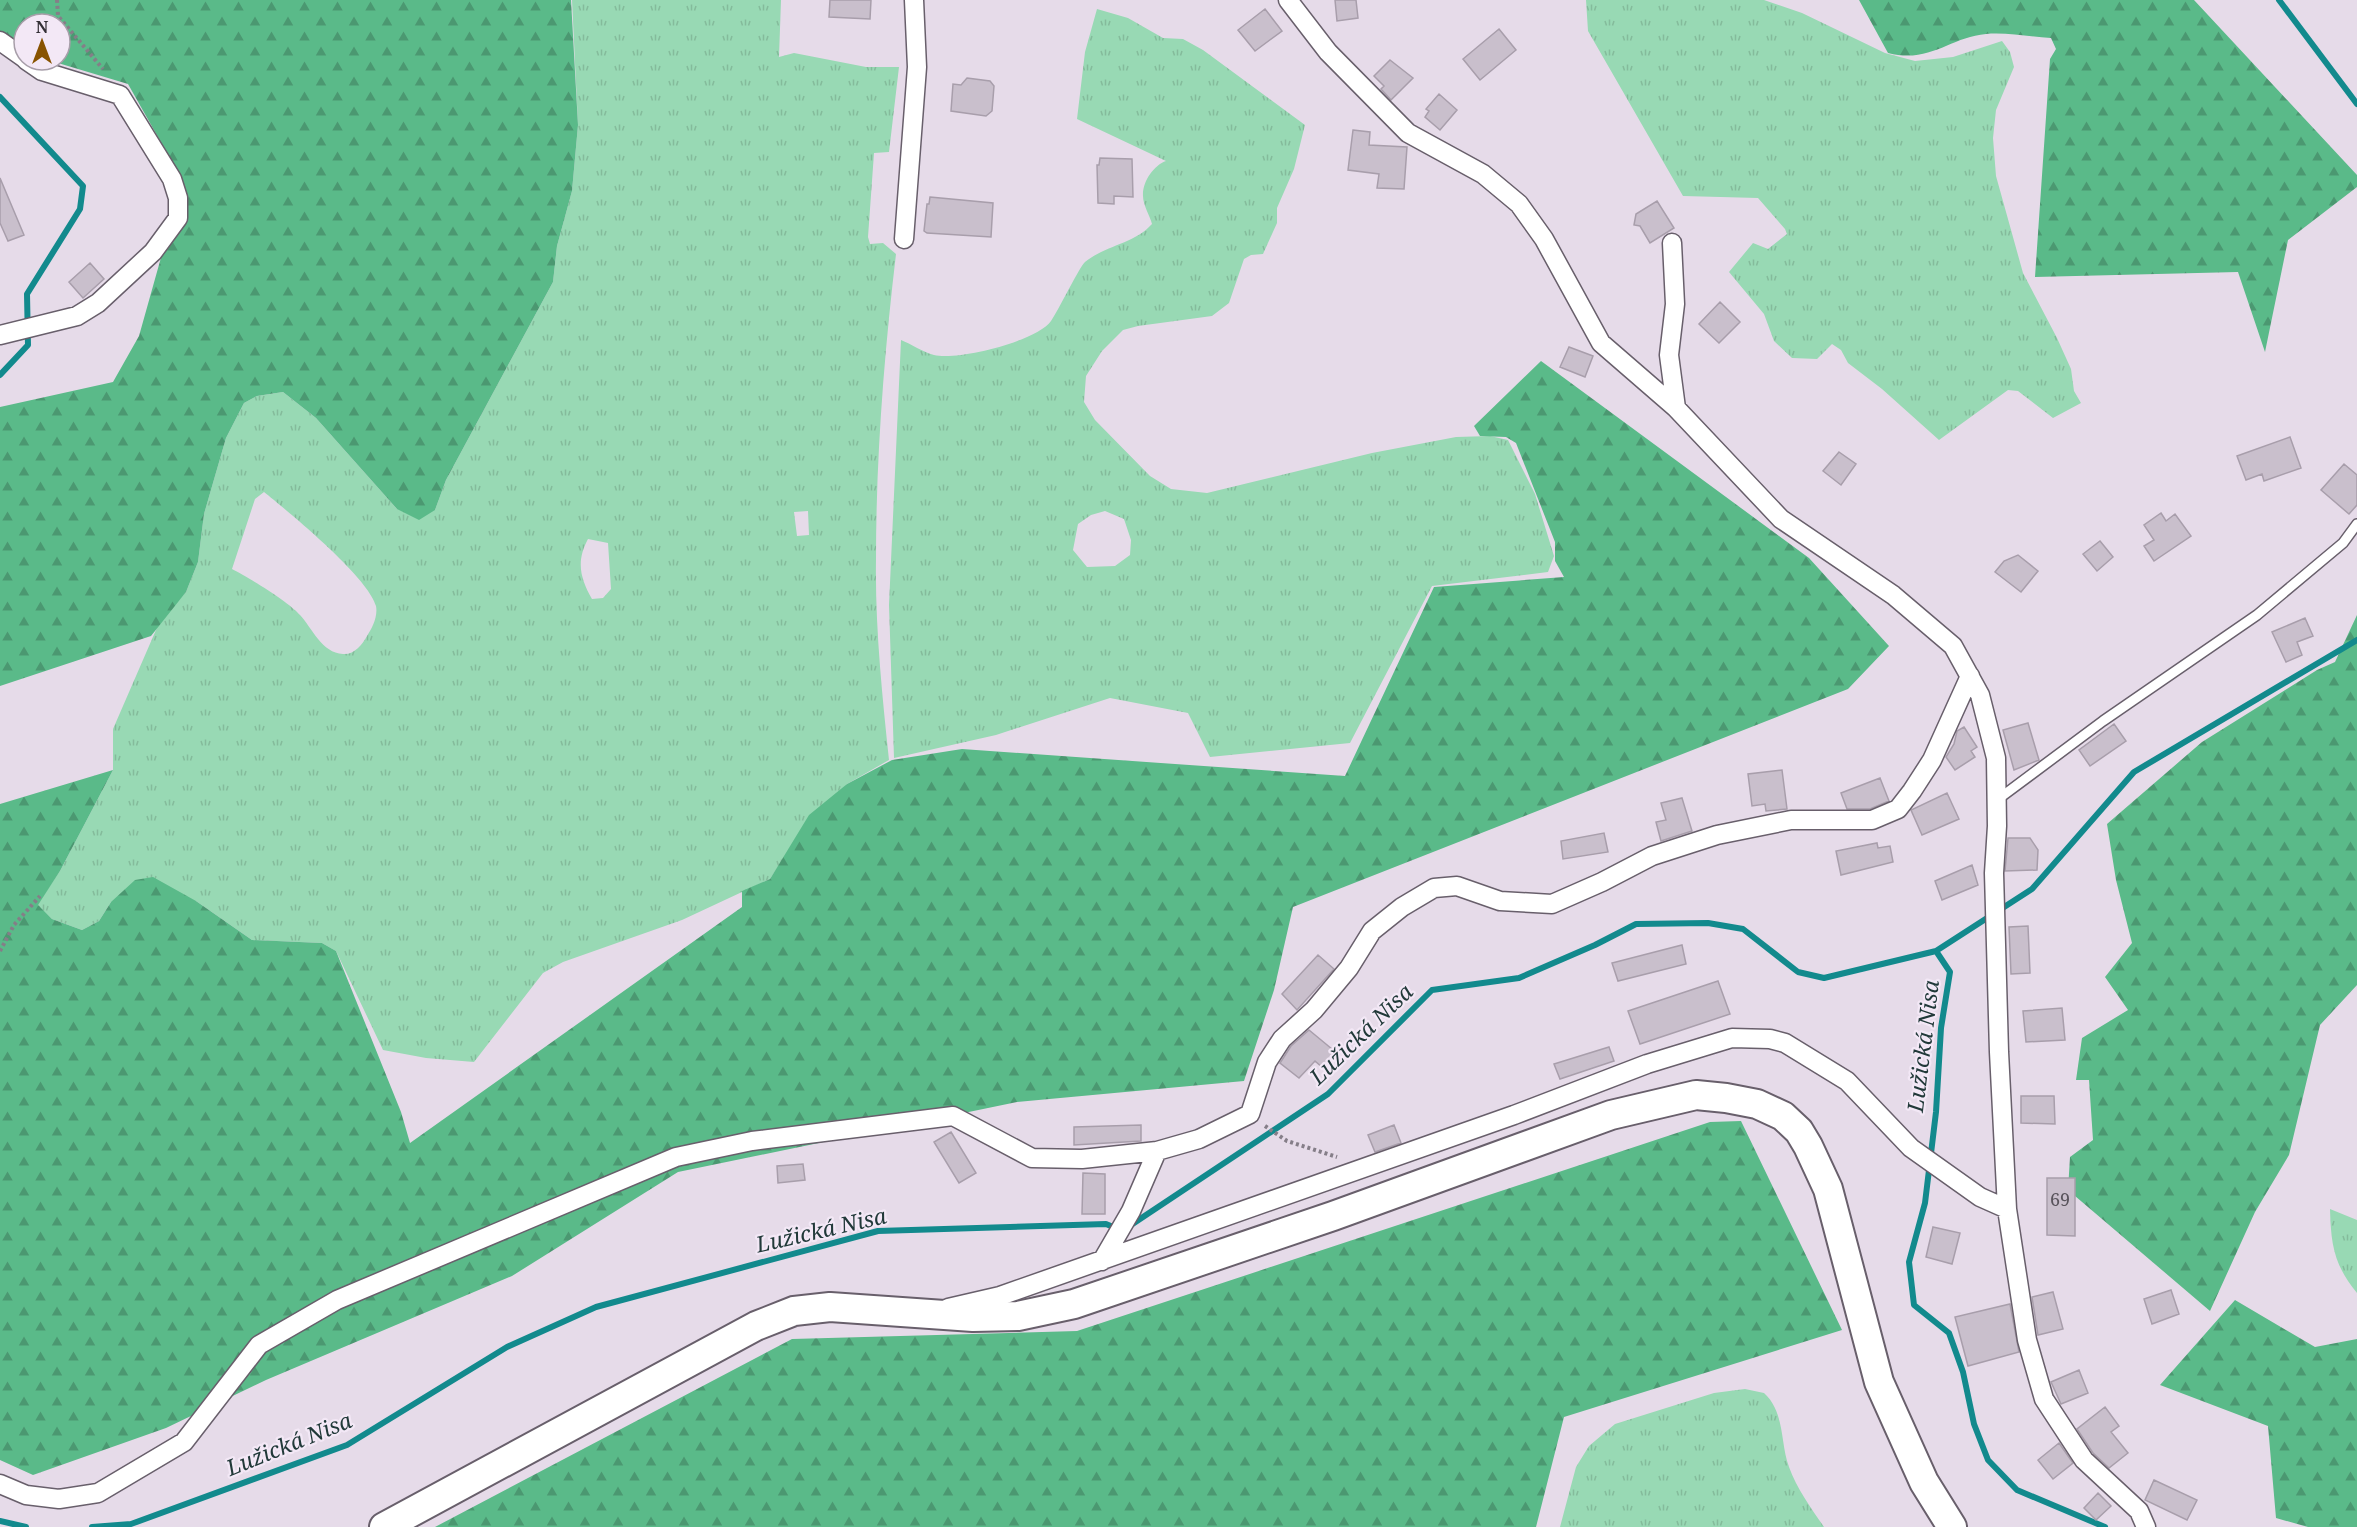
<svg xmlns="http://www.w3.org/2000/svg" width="2357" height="1527" font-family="'Noto Serif',serif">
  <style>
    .grass { fill: url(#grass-tufts); fill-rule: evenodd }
    .forest { fill: url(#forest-firs) }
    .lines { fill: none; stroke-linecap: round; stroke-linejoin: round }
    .stream { stroke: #128a8d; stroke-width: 6 }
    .building { fill: #c9bfcc; stroke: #a89eab; stroke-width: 1.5 }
    .service-casing { stroke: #685f6b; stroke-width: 12 }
    .minor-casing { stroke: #685f6b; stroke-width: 21 }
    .primary-casing { stroke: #685f6b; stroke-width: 32 }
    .path { stroke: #857e88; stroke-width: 4; stroke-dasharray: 3 3; stroke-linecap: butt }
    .service { stroke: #fff; stroke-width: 9 }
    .minor { stroke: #fff; stroke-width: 18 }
    .primary { stroke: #fff; stroke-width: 28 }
    .labels { text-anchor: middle; stroke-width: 4.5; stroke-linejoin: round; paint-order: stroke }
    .number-label { font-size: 18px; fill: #59545c }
    .water-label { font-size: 22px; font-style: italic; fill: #213939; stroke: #f3e8f6 }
  </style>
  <defs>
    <pattern id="grass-tufts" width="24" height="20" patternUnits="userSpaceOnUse" patternTransform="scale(1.5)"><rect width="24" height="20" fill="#98d9b4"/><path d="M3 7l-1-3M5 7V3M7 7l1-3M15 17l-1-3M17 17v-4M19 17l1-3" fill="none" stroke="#84bb9b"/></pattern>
    <pattern id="forest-firs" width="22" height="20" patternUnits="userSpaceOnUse" patternTransform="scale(1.5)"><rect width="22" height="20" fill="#5aba89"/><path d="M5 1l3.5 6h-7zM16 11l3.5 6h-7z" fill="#4b9871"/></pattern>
  </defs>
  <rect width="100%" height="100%" fill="#e6dbe9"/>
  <path class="grass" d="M572 0H781L779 57 794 53 866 67H899L889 152 874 153 868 237 870 244 883 243 896 254C884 355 876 458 876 559 875 626 882 693 889 760L847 784 788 851 770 879 682 920 563 962 543 973 474 1062 426 1058 383 1050 336 951 322 943 252 940 196 901 111 902 99 921 82 930 52 919 37 905 60 871 113 770V729L159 623 186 592 198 562 204 514 226 438 244 403 257 396 283 392 316 418 397 509 435 510 446 480 553 282 557 246 572 191 578 125ZM264 492C290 513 368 577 376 606 378 617 372 628 367 636 362 645 354 655 343 654 322 653 312 628 300 615 289 602 248 577 232 569L255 499ZM808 511 809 535 797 536 794 512ZM588 539 608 543 611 589 603 598 592 599C580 578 576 561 588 539Z
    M1586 0H1764L1802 13 1885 53 1915 61 1953 57 2002 41 2010 52 2014 67 1996 110 1993 138 1996 176 2023 273 2057 338 2071 369 2074 391 2081 403 2053 418 2018 391 2008 390 1939 440 1882 389 1848 363 1841 350 1832 344 1817 359 1792 358 1774 341 1764 314 1729 272 1753 243 1768 249 1787 234 1785 229 1758 198 1683 196 1588 31Z
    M1097 9 1128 18 1163 38 1183 39 1203 50 1305 125 1294 169 1277 208V223L1263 254 1251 255 1244 259 1229 303 1212 316 1138 326 1123 330 1102 351 1086 376 1084 402 1095 420 1150 476 1171 489 1207 493 1372 453 1456 437 1490 436 1508 440 1535 494 1554 556 1548 572 1432 586 1350 743 1210 757 1188 713 1110 698 996 735 894 758 889 605 901 340C911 344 923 352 934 355 958 361 1037 341 1051 321 1058 311 1080 266 1085 262 1106 245 1134 244 1152 224 1150 216 1143 205 1143 196 1142 182 1154 165 1166 161L1077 119 1085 52ZM1105 511 1124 519 1131 540 1130 555 1115 566 1087 567 1073 550 1078 524 1091 515Z
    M2330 1209 2357 1220V1293C2334 1265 2331 1245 2330 1209Z
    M1745 1389 1764 1393C1785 1412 1780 1442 1789 1467 1797 1489 1811 1508 1824 1527H1560L1576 1467 1589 1446 1615 1424 1714 1393Z"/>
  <path class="forest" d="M0 0H571L578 125 572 191 557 246 553 282 446 480 435 510 419 520 397 509 316 418 283 392 257 396 244 403 226 438 204 514 198 562 186 592 151 636 0 686V407L113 382 139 336 162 254 184 224 187 198 181 178 128 84 48 60H60V24H24V46L0 32Z
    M1859 0H2194L2357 175V187L2288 240 2265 352 2238 272 2035 277 2050 59 2056 49 2051 38C2030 37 2006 32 1986 34 1950 37 1930 64 1888 53Z
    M1541 361 1809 558 1889 646 1848 689 1293 907 1274 990 1244 1081 1017 1102 678 1172 512 1276 266 1380 166 1428 33 1475 0 1460V804L113 770 60 871 38 905 52 919 82 930 99 921 111 902 135 880 153 877 196 901 252 940 322 943 336 951 401 1112 410 1143 742 907V891L770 879 809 815 847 784 892 760 962 749 1345 776 1434 587 1564 577 1555 561V542L1516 443 1506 437 1480 436 1474 426Z
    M2357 615V985L2320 1025 2289 1155 2255 1212 2210 1311 2068 1190 2070 1157 2093 1140 2089 1080H2076L2082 1038 2128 1010 2105 977 2132 943 2116 880 2107 824 2202 742 2317 670 2335 662Z
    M1741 1121 1842 1330 1564 1417 1536 1527H435L792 1339 1077 1331 1710 1122Z
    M2235 1300 2315 1347 2357 1339V1527H2308L2276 1518 2268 1426 2160 1385Z"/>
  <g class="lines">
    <path class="stream" d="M2279 0 2357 104
      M0 97 83 186 80 209 27 294 28 345 0 375
      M1936 951 2032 889 2134 772 2357 640
      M1131 1225 1328 1094 1432 990 1519 978 1595 945 1636 924 1708 923 1743 929 1798 972 1824 978 1936 951 1950 972 1941 1028 1936 1112 1925 1203 1909 1262 1914 1305 1949 1333 1963 1372 1974 1424 1988 1460 2017 1490 2105 1527
      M0 1521 26 1527
      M92 1527 131 1524 347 1445 507 1347 596 1307 878 1231 1106 1224 1118 1229"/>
  </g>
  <path class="building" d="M830 0H871L870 19 829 17Z
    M1335 0H1356L1358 18 1337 21Z
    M1265 9 1282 31 1255 51 1238 30Z
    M1499 29 1516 50 1480 80 1463 59Z
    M1390 60 1413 78 1391 100 1381 89 1384 86 1374 76Z
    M967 78 990 81 994 86 992 111 986 116 951 111 953 84 961 85Z
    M1439 94 1457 110 1440 130 1425 117 1429 111 1426 109Z
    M1353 130 1370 132 1369 145 1407 147 1404 189 1377 188 1379 174 1348 170Z
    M1100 158 1132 159 1133 197 1114 196V204L1098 203 1097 165H1099Z
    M0 178 24 235 8 241 0 223Z
    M930 197 993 203 991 237 927 233 924 231 927 204H929Z
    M1657 201 1674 228 1650 243 1640 226 1634 225 1636 214Z
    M90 263 104 279 83 298 69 282Z
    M1720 302 1740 322 1719 343 1699 324Z
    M1569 347 1593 356 1585 377 1560 367Z
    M2290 437 2301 468 2264 481 2262 474 2246 480 2237 456Z
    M1839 452 1856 464 1841 485 1823 471Z
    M2344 464 2357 475V505L2349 514 2321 490Z
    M2161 513 2166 521 2175 514 2191 536 2154 561 2144 546 2154 540 2144 525Z
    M2100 541 2113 557 2097 571 2083 554Z
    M2018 555 2038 571 2021 592 1995 572 2004 561Z
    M2305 618 2313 636 2297 642 2302 655 2286 662 2272 632Z
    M2028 723 2039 760 2014 770 2003 730Z
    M2114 724 2126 741 2090 766 2079 750Z
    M1964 727 1977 747 1971 751 1975 757 1955 770 1946 757 1954 744 1957 731Z
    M1782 770 1787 809 1766 811 1765 804 1752 806 1748 774Z
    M1880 778 1889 801 1870 809H1847L1841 793Z
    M1947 793 1959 819 1922 835 1911 810Z
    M1682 798 1692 831 1661 841 1656 822 1666 820 1661 803Z
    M1604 833 1608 852 1563 859 1561 841Z
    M2008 838H2030L2038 850 2037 870 2005 871Z
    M1877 843 1878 848 1890 846 1893 862 1841 875 1836 851Z
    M1972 865 1978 885 1942 900 1935 881Z
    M2028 926 2030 973 2011 974 2009 927Z
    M1682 945 1686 964 1618 981 1612 963Z
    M1318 955 1334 969 1297 1010 1282 994Z
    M1718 981 1730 1014 1640 1044 1628 1011Z
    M2062 1008 2065 1040 2026 1042 2023 1011Z
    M1309 1030 1338 1054 1324 1069 1315 1061 1299 1078 1280 1063 1291 1046Z
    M1609 1047 1614 1061 1560 1079 1554 1064Z
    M2021 1096H2054L2055 1124 2021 1123Z
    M1141 1125V1141L1074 1145V1127Z
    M1394 1125 1401 1143 1375 1152 1368 1135Z
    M951 1132 976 1173 959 1183 934 1142Z
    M803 1164 805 1180 778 1183 777 1166Z
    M1083 1173 1105 1174V1214H1082Z
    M2047 1178H2075V1236L2047 1235Z
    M1933 1227 1960 1233 1952 1264 1926 1257Z
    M2171 1290 2179 1314 2152 1324 2144 1299Z
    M2053 1292 2063 1329 2038 1335 2032 1297Z
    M2010 1304 2019 1352 1968 1366 1955 1317Z
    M2079 1370 2088 1393 2061 1404 2051 1382Z
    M2105 1407 2119 1426 2111 1432 2128 1453 2109 1468 2093 1453 2077 1429Z
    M2059 1443 2073 1463 2053 1479 2038 1460Z
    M2154 1480 2197 1500 2187 1520 2145 1500Z
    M2098 1493 2111 1506 2096 1520 2084 1508Z"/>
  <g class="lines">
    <g class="service-casing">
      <path id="service" d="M1997 800 2103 721 2257 615 2343 543 2357 524"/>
    </g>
    <g class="minor-casing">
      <path id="minor" d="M1288 0 1328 52 1408 133 1483 174 1519 204 1544 239 1601 343 1676 408 1781 519 1893 595 1953 646 1980 695 1996 758 1997 826 1994 873 1999 1052 2007 1209 2027 1340 2044 1399 2084 1460 2139 1511 2146 1527
        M0 41 24 58
        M904 239 917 67 914 0
        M1672 243 1675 304 1669 355 1676 408
        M0 335 77 316 98 303 153 252 178 218V198L172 179 120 95 42 71 26 60
        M1102 1261 1131 1211 1157 1151
        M948 1308 1000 1296 1514 1115 1647 1064 1732 1038 1770 1039 1785 1043 1847 1081 1911 1148 1980 1197 2007 1209
        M0 1484 26 1495 59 1499 98 1493 184 1442 259 1345 337 1300 676 1157 752 1141 953 1116 1032 1158 1082 1159 1157 1151 1199 1139 1250 1114 1267 1062 1282 1039 1314 1010 1349 968 1372 931 1402 907 1434 888 1457 886 1500 901 1552 904 1602 882 1652 856 1717 835 1791 820H1872L1898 809 1912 791 1932 760 1970 676"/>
    </g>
    <g class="primary-casing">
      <path id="primary" d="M384 1527 756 1326 794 1311 830 1307 973 1317 1018 1316 1074 1304 1333 1216 1611 1115 1696 1095 1726 1098 1757 1104 1783 1116 1799 1131 1808 1146 1828 1189 1879 1382 1924 1482 1952 1527"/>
    </g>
    <path class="path" d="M57 0 58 16 103 69
      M0 951 14 925 40 896
      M1265 1126 1287 1141 1337 1157"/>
    <use href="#service" class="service"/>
    <use href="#minor" class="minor"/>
    <use href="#primary" class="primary"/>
  </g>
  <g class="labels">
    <g class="number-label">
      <text x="2060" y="1206">69</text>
    </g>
    <g class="water-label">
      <text transform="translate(1361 1034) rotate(-44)" y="8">Lužická Nisa</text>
      <text transform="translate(1923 1046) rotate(-83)" y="8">Lužická Nisa</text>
      <text transform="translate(821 1230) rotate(-13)" y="8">Lužická Nisa</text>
      <text transform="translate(289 1444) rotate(-22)" y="8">Lužická Nisa</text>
    </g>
  </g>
  <g transform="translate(42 42)"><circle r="28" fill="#f3e8f6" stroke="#a79ea9" stroke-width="1.5"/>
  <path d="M0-4.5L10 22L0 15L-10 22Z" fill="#885300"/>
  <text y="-9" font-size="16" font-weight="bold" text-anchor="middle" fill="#343036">N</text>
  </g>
</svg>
